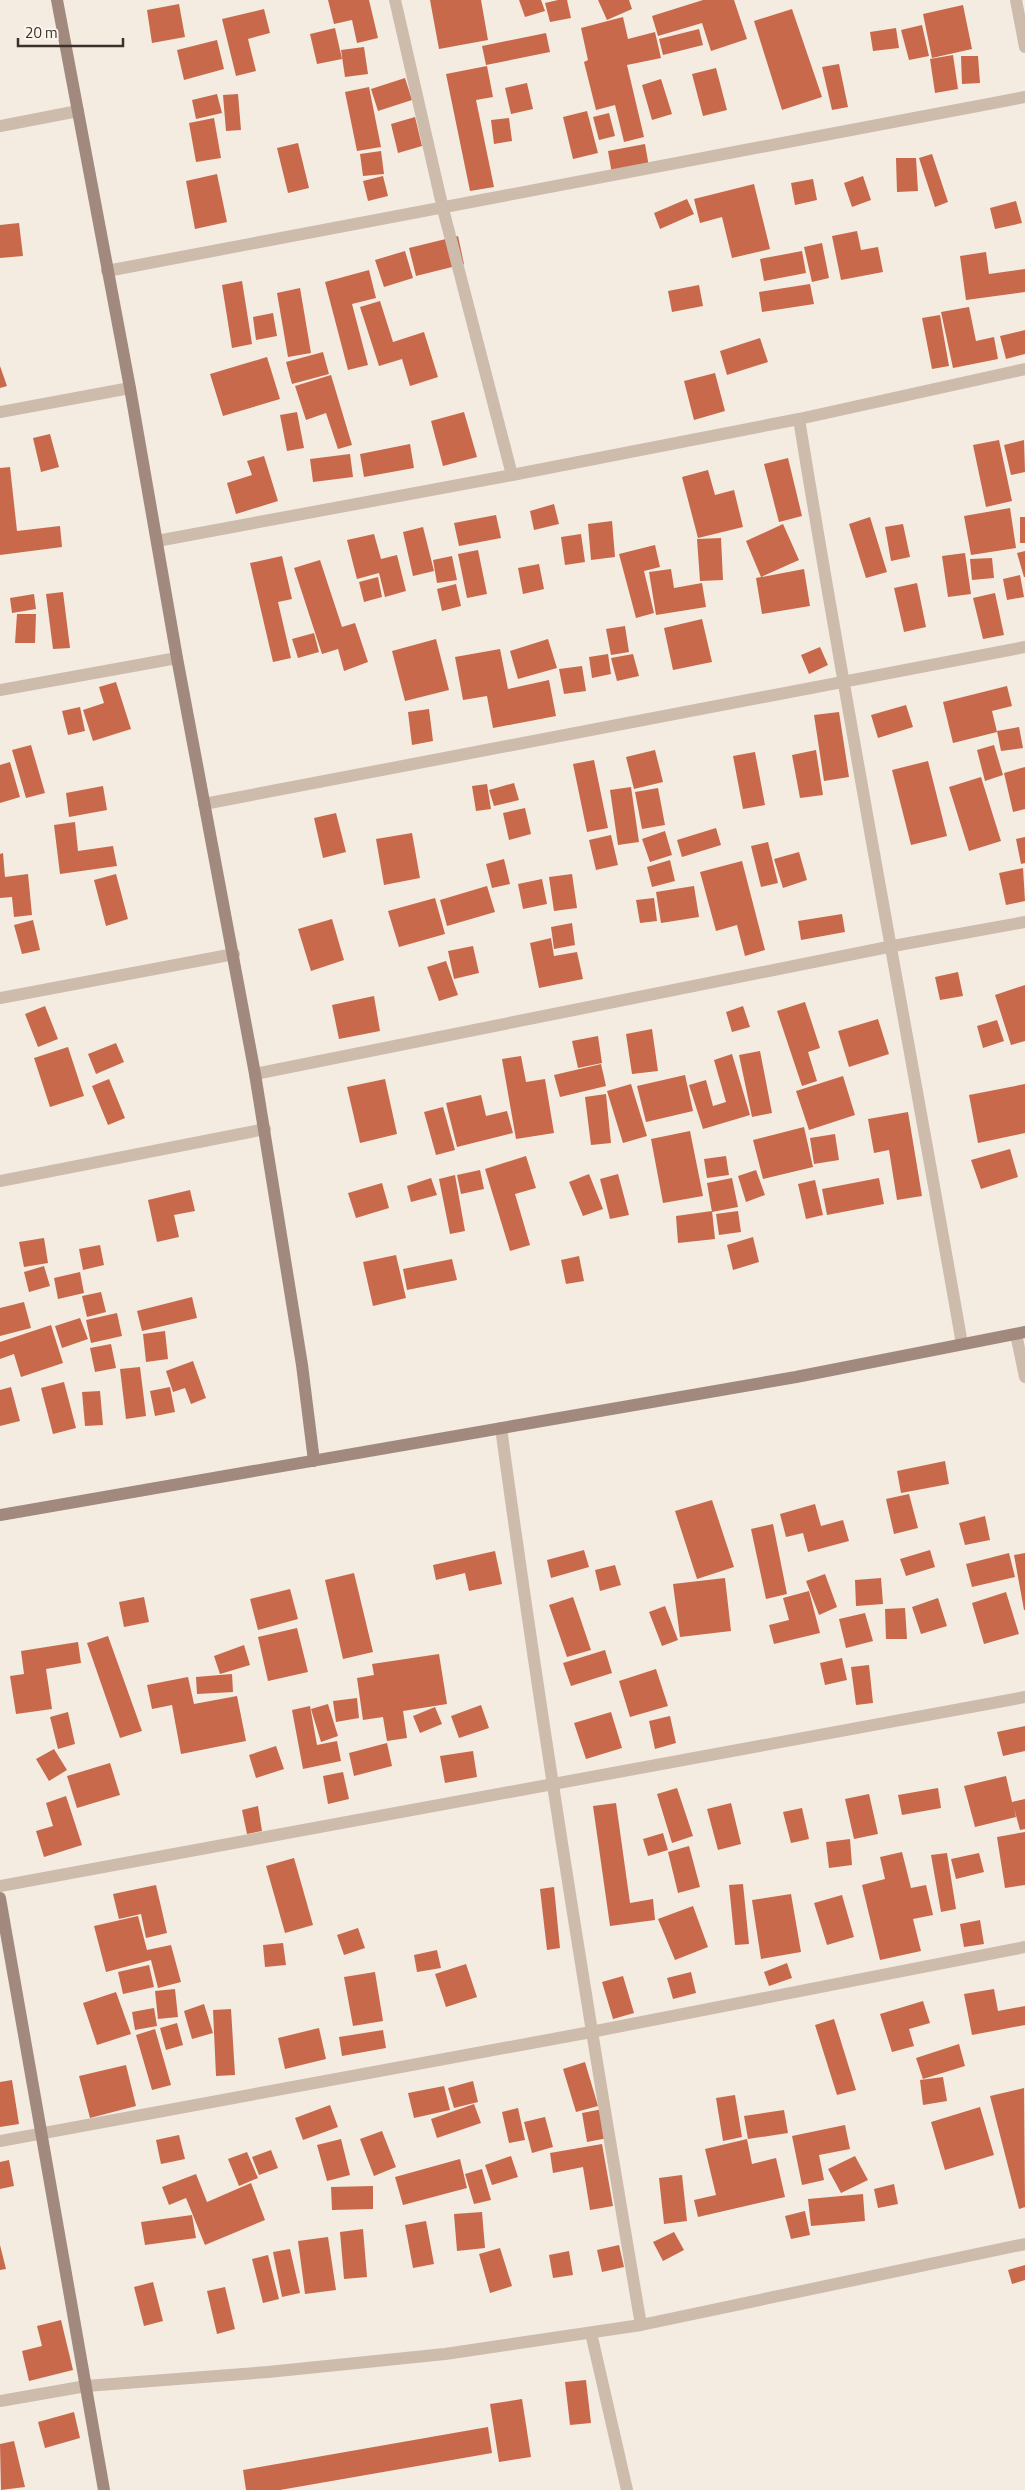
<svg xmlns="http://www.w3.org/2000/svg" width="1025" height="2490" font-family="'Titillium Web',sans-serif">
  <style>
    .building { fill: #c8694b }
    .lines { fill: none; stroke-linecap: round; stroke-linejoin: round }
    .street { stroke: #cdbbac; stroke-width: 12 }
    .secondary { stroke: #a18a7d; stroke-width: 12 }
  </style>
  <rect width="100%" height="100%" fill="#f4ebe1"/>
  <path class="building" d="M328 0H369L378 38 357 43 352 20 334 24Z
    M430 0H481L488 40 439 49Z
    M519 0H541L545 11 525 17Z
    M558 0H567L571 18 550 22 545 3Z
    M598 0H629L632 9 607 20Z
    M703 0H734L747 39 711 51 702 23 658 36 652 16Z
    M179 4 185 37 152 43 147 10Z
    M963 5 972 49 932 58 923 14Z
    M264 9 270 33 248 39 256 71 236 76 222 19Z
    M792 9 822 97 782 110 754 21Z
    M623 17 628 39 655 32 661 58 627 65 644 137 624 142 615 105 596 110 584 62 588 60 581 28Z
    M922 25 929 56 909 60 901 30Z
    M335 28 342 59 317 64 310 34Z
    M896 28 899 48 873 51 870 32Z
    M699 29 703 45 663 55 659 39Z
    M546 33 550 52 486 65 482 46Z
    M217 40 224 69 184 80 177 50Z
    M364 47 368 74 345 77 341 50Z
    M953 55 958 89 935 93 930 59Z
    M961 56H978L980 83 962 84Z
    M839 64 848 107 832 110 822 67Z
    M487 66 493 97 476 100 494 187 470 191 446 74Z
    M716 68 727 110 703 116 692 74Z
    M405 78 412 100 378 111 371 89Z
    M661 79 672 114 652 120 642 85Z
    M527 83 533 109 511 114 505 88Z
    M369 87 381 147 357 151 345 92Z
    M217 94 222 113 196 119 192 100Z
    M238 94 241 130 226 131 223 95Z
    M587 111 598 153 573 159 563 117Z
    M609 113 615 136 599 140 593 117Z
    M415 117 422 146 398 153 391 124Z
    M214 118 221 158 196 162 189 123Z
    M509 118 512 141 494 144 491 120Z
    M298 143 309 188 288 193 277 148Z
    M645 144 649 167 612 174 608 151Z
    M381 151 384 174 363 176 360 154Z
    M932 154 948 202 935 207 919 158Z
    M896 158H916L918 191 897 192Z
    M217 174 227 222 195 229 186 181Z
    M383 176 388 196 368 201 363 181Z
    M863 176 871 200 852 207 844 183Z
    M813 179 817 200 795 205 791 183Z
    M754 184 770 249 732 258 722 217 700 223 694 199Z
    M687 199 694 214 660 229 654 213Z
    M1016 201 1022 223 995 229 990 208Z
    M19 223 23 256 0 258V225Z
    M857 231 861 250 878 247 883 272 841 280 832 236Z
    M458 236 464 264 416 276 409 248Z
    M822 243 829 278 812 282 804 247Z
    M405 251 413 278 384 287 375 260Z
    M802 251 806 273 764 281 760 259Z
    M986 252 989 274 1025 269V292L966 300 960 256Z
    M369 270 376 298 352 304 368 365 348 370 325 282Z
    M242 281 252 344 232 348 222 285Z
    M810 284 814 304 762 312 759 292Z
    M699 285 703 306 672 312 668 291Z
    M300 288 311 353 288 357 277 293Z
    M380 301 393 342 424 332 438 377 410 386 402 359 379 366 360 307Z
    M969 307 976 341 994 337 998 359 953 368 941 312Z
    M273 313 277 336 256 340 253 317Z
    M940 315 949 366 932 369 922 318Z
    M1025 330V354L1006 359 1000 336Z
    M760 338 768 362 727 375 720 351Z
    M323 352 329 374 292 384 286 362Z
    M267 357 280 399 223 416 210 374Z
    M0 366 7 386 0 388Z
    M715 373 725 411 694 420 684 381Z
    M331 375 352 445 338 449 326 413 306 420 295 386Z
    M297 412 304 448 287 451 280 415Z
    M464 412 477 457 443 466 431 421Z
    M50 434 59 467 41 472 33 438Z
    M999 440 1012 501 986 507 973 445Z
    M1024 440 1025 472 1011 475 1004 445Z
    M410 444 414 468 364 477 360 454Z
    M350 454 353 477 313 482 310 459Z
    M264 456 278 501 236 514 227 483 252 475 247 461Z
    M788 458 802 516 779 522 764 464Z
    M10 467 17 531 60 526 62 547 0 555V468Z
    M708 470 715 495 734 490 743 527 698 538 682 477Z
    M554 504 559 524 534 530 530 511Z
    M1010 508 1016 548 971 555 964 516Z
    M496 515 501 538 459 546 454 523Z
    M870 517 887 572 866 578 849 524Z
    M1020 517H1025V543H1020Z
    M612 521 615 557 591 560 588 524Z
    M783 524 799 560 761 577 746 541Z
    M903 524 910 557 891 561 885 527Z
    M423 527 434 571 413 576 403 532Z
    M374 534 381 559 397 555 406 591 385 597 379 573 357 579 347 540Z
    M581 534 585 562 565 565 561 537Z
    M721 538 723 580 700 581 697 539Z
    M655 545 660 567 644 571 654 613 636 618 619 554Z
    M478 550 487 594 467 598 458 554Z
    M1025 551V577H1024L1017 553Z
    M965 553 971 594 948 597 942 556Z
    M282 556 292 599 278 602 291 658 273 662 250 563Z
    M452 556 457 580 437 583 433 560Z
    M992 558 994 578 972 580 970 559Z
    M320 560 342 627 355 623 368 662 344 671 338 649 322 654 294 568Z
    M539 564 544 589 523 594 518 568Z
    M671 569 674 588 702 583 706 607 656 615 649 572Z
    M804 569 810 606 762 614 756 578Z
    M1020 575 1024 597 1007 600 1003 579Z
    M378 577 382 597 364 602 359 582Z
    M917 583 926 627 904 632 894 588Z
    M456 584 461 606 442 611 437 589Z
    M63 592 70 648 53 649 46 594Z
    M995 593 1004 635 983 639 973 598Z
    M34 594 36 609 12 613 10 598Z
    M17 614H36L35 643H15Z
    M702 619 712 662 673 670 664 628Z
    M625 626 629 652 611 655 606 629Z
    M314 633 319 652 298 658 292 639Z
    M436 639 449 690 405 701 392 651Z
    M548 639 557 668 518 679 510 651Z
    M820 647 828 665 809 674 801 655Z
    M500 649 508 689 549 680 556 716 493 728 487 696 463 700 455 657Z
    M608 654 611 674 592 678 589 657Z
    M633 654 639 676 617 681 611 658Z
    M582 666 586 691 564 694 559 669Z
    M116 682 131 729 93 741 83 710 104 703 99 687Z
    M1007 686 1012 706 992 711 997 732 953 743 943 702Z
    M906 705 913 727 878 738 871 715Z
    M80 707 85 731 68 735 62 711Z
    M429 709 433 741 412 745 408 712Z
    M839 712 849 777 824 781 814 715Z
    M1019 727 1023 748 1001 751 997 731Z
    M31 745 45 793 26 798 12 750Z
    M994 745 1003 775 985 781 977 750Z
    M655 750 663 782 634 789 626 757Z
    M816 750 823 795 800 798 792 755Z
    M755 752 765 805 743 809 733 756Z
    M594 760 608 828 587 832 573 764Z
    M928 761 947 836 911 845 892 770Z
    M10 762 20 797 0 803V765Z
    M1025 767V809L1013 812 1004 773Z
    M981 777 1001 841 969 851 949 787Z
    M514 783 519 800 494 806 489 790Z
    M487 784 491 809 476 811 472 786Z
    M103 786 107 810 69 817 66 793Z
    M631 787 639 842 618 845 610 790Z
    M658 788 665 825 642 829 635 792Z
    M525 808 531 834 509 840 503 813Z
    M336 813 346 852 323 858 314 818Z
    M75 822 78 851 113 846 117 866 60 874 54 825Z
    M716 828 721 845 682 857 677 840Z
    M665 831 672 855 650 862 642 839Z
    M412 833 420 878 384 885 376 839Z
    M611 835 618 865 596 870 589 840Z
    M1025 837V863L1021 864 1016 839Z
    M768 842 778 883 761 887 751 846Z
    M799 852 807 880 783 888 774 859Z
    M3 853 5 877 28 874 32 915 14 917 12 897 0 898V854Z
    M504 859 510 884 492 888 486 864Z
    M670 860 675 881 652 887 647 867Z
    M742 861 765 950 745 956 737 925 716 931 700 872Z
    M1023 868 1025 901 1006 905 999 873Z
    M116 874 128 919 106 926 94 880Z
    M572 874 577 908 554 911 549 877Z
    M542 879 547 904 523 909 518 884Z
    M487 886 495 912 447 926 440 900Z
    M694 886 699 917 661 923 656 892Z
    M435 898 445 934 399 947 388 911Z
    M654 898 657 921 640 923 636 900Z
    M842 914 845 932 801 940 798 921Z
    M332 919 344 960 311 971 298 929Z
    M33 920 40 950 22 954 14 925Z
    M572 923 575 945 554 949 551 927Z
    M551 938 554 956 577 952 583 979 539 988 530 943Z
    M473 946 479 973 454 979 448 951Z
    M446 961 458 995 439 1001 427 967Z
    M958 972 963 996 940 1000 935 977Z
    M1025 985V1041L1011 1045 995 995Z
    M374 996 380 1031 339 1039 332 1005Z
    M805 1002 820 1048 808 1052 817 1081 802 1086 777 1011Z
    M45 1006 58 1039 38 1047 25 1014Z
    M743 1006 750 1027 732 1032 726 1012Z
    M878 1019 889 1054 849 1067 838 1031Z
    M997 1020 1004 1041 983 1048 977 1026Z
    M652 1029 658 1071 632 1074 626 1034Z
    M598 1036 602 1063 578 1068 572 1041Z
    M116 1043 124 1062 96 1074 88 1054Z
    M68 1047 84 1096 50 1107 34 1058Z
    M760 1051 772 1113 752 1117 739 1055Z
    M732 1054 750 1115 703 1129 689 1085 706 1080 713 1106 726 1102 714 1060Z
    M521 1056 526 1082 545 1079 554 1133 516 1139 502 1059Z
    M601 1064 606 1086 560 1097 554 1075Z
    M685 1075 693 1111 646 1122 637 1086Z
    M843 1076 855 1115 809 1130 796 1091Z
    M109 1079 125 1118 108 1125 92 1086Z
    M385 1079 397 1134 360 1143 347 1087Z
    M631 1084 647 1136 623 1143 607 1091Z
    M1025 1084V1133L978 1143 969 1095Z
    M606 1094 611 1143 591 1145 585 1097Z
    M481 1095 486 1116 507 1111 513 1133 457 1147 446 1103Z
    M443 1107 455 1150 436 1155 424 1112Z
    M908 1112 922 1196 897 1200 889 1150 874 1153 868 1119Z
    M804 1127 813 1167 763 1179 753 1140Z
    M690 1131 703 1196 663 1203 651 1139Z
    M835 1134 839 1160 814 1164 810 1138Z
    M1010 1149 1018 1177 981 1189 971 1160Z
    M526 1156 536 1188 515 1194 530 1245 510 1251 485 1169Z
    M726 1156 729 1175 707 1178 704 1159Z
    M480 1170 484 1189 461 1194 457 1175Z
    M756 1170 765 1195 746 1202 738 1176Z
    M589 1174 603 1209 583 1216 569 1182Z
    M618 1174 629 1215 610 1219 600 1179Z
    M455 1175 465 1231 450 1234 439 1179Z
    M431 1178 437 1195 411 1202 407 1186Z
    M732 1178 738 1207 712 1212 707 1183Z
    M879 1178 884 1204 827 1215 822 1189Z
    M815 1180 823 1215 806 1219 798 1184Z
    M382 1183 389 1208 356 1218 348 1193Z
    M190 1190 195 1211 174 1215 179 1237 157 1242 148 1200Z
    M712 1211 715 1239 678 1243 676 1216Z
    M738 1211 741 1232 719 1235 716 1214Z
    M753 1237 759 1262 733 1270 727 1245Z
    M44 1238 48 1263 24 1267 19 1242Z
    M100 1245 104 1265 83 1270 79 1249Z
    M396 1255 406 1298 373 1306 363 1262Z
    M579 1256 584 1281 566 1284 561 1260Z
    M452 1259 457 1280 407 1290 403 1269Z
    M44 1266 50 1286 29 1292 24 1272Z
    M80 1272 84 1293 58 1299 54 1278Z
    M101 1292 106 1312 87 1317 82 1296Z
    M192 1297 197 1318 142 1331 137 1311Z
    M24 1302 31 1328 0 1336V1308Z
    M117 1313 122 1336 91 1343 86 1320Z
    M80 1318 88 1339 62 1348 55 1326Z
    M51 1325 63 1363 21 1377 14 1354 0 1359V1342Z
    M165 1331 168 1359 146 1362 143 1334Z
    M111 1344 116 1368 95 1372 90 1348Z
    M193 1361 206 1398 191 1404 185 1388 173 1392 166 1371Z
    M140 1367 146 1416 126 1419 120 1369Z
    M64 1382 76 1428 53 1434 41 1388Z
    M11 1387 20 1421 0 1426V1390Z
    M170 1387 175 1412 155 1416 150 1391Z
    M100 1391 103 1425 85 1426 82 1392Z
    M945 1461 949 1484 901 1493 897 1471Z
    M909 1494 918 1528 894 1534 886 1499Z
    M712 1500 734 1567 697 1579 675 1511Z
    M815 1504 821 1526 843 1520 849 1541 808 1552 803 1533 786 1537 780 1514Z
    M985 1516 990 1540 965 1545 959 1523Z
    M773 1524 787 1594 766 1599 751 1529Z
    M584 1550 589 1567 551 1578 547 1560Z
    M930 1550 935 1567 906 1576 900 1559Z
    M495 1551 502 1584 469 1591 465 1573 436 1580 433 1565Z
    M1009 1553 1015 1577 972 1587 966 1564Z
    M1025 1553V1610H1024L1014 1555Z
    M615 1565 621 1585 600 1591 595 1570Z
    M354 1573 373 1652 343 1659 325 1580Z
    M825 1574 837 1607 819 1615 806 1581Z
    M725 1578 731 1631 680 1637 673 1584Z
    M881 1578 883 1604 856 1606 855 1580Z
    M290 1589 298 1619 258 1630 250 1599Z
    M809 1591 820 1633 774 1644 769 1625 789 1620 783 1598Z
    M1006 1592 1019 1634 984 1644 972 1603Z
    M144 1597 149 1622 124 1627 119 1602Z
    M573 1597 591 1650 567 1657 549 1605Z
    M938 1598 947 1626 921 1634 912 1607Z
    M665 1606 678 1640 662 1646 649 1612Z
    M905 1608 907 1639H886L885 1609Z
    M865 1613 873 1641 846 1648 839 1619Z
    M297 1628 308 1672 268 1681 258 1637Z
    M108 1636 142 1731 120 1738 87 1643Z
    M78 1642 81 1663 46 1669 52 1709 16 1714 10 1676 24 1674 21 1651Z
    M244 1645 250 1665 220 1674 214 1656Z
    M605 1650 612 1673 571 1686 563 1663Z
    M439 1654 447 1704 403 1711 407 1738 387 1741 383 1717 363 1720 357 1678 374 1675 372 1664Z
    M842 1658 847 1680 825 1685 820 1663Z
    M869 1665 873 1703 856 1705 851 1667Z
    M656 1669 668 1706 630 1717 619 1681Z
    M232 1674 233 1692 197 1694 196 1677Z
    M188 1677 194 1704 237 1696 246 1741 181 1754 172 1705 152 1709 147 1685Z
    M357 1698 359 1718 336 1722 333 1701Z
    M328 1704 338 1736 321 1742 311 1709Z
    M481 1705 489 1728 459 1738 451 1716Z
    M310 1706 317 1745 337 1741 341 1761 303 1769 292 1710Z
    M435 1707 442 1724 420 1733 413 1716Z
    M68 1712 75 1744 58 1749 50 1717Z
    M611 1712 622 1748 586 1759 574 1723Z
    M670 1716 676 1743 655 1749 649 1721Z
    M1025 1726V1751L1003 1756 997 1732Z
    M387 1743 392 1766 354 1776 349 1753Z
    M276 1746 284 1769 256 1778 249 1755Z
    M54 1749 67 1770 49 1781 36 1759Z
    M473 1751 477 1777 445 1783 440 1756Z
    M110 1763 120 1795 77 1808 67 1776Z
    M343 1772 349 1799 328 1804 323 1776Z
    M1006 1776 1012 1802 1025 1799V1829L1020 1830 1014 1808 1016 1817 975 1827 964 1786Z
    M677 1788 693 1836 672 1843 657 1794Z
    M938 1788 941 1808 902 1815 898 1795Z
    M869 1794 878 1834 854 1839 845 1799Z
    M66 1796 82 1845 44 1857 36 1831 53 1826 46 1803Z
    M616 1803 630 1903 653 1899 655 1920 610 1926 593 1806Z
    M731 1803 741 1844 718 1850 707 1809Z
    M258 1806 262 1831 247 1834 242 1810Z
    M802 1808 809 1839 791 1843 783 1812Z
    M1025 1832V1885L1005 1888 997 1837Z
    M663 1833 668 1850 648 1856 643 1839Z
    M850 1839 852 1865 829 1868 826 1842Z
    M689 1846 700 1887 678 1893 668 1852Z
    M902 1852 911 1888 926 1885 933 1915 913 1919 921 1951 880 1960 862 1885 885 1879 880 1857Z
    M947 1853 956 1909 941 1912 931 1855Z
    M979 1853 984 1872 956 1879 951 1859Z
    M294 1858 313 1925 285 1933 266 1866Z
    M743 1884 749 1944 735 1945 729 1885Z
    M156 1885 167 1933 146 1938 141 1914 119 1919 113 1894Z
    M554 1887 560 1948 547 1950 540 1889Z
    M791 1894 801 1952 761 1959 752 1900Z
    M842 1895 854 1937 827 1945 814 1903Z
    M693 1906 708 1947 675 1960 658 1919Z
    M138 1916 147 1950 171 1945 181 1982 158 1988 151 1960 106 1972 94 1926Z
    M980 1920 984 1944 964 1947 960 1924Z
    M358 1928 365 1948 344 1955 337 1935Z
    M283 1943 286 1965 265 1967 263 1945Z
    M437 1950 441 1968 417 1972 414 1955Z
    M787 1963 792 1978 769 1986 764 1972Z
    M466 1964 477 1997 446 2007 435 1974Z
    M149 1965 154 1987 123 1994 118 1972Z
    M375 1972 383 2021 353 2026 344 1977Z
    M691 1972 696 1993 673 1999 667 1978Z
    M623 1976 634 2013 613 2019 602 1982Z
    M175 1989 178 2017 158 2019 155 1991Z
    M994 1989 998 2011 1025 2006V2025L972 2035 964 1994Z
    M116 1992 131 2034 97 2045 83 2003Z
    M923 2001 930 2023 909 2029 914 2046 892 2052 880 2014Z
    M204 2004 213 2033 192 2039 184 2011Z
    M154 2008 157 2026 135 2030 132 2012Z
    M231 2009 235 2075 216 2076 213 2010Z
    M834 2019 856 2090 837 2095 815 2025Z
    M177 2023 183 2045 166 2050 160 2028Z
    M319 2028 326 2059 285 2069 278 2038Z
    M155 2029 171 2085 152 2090 136 2035Z
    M383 2030 386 2048 342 2056 339 2037Z
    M959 2044 965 2066 923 2079 916 2058Z
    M585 2062 598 2106 576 2112 563 2069Z
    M126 2065 136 2106 90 2118 79 2076Z
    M943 2077 947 2101 923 2105 920 2080Z
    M12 2080 19 2124 0 2127V2082Z
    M473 2081 478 2102 454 2108 448 2088Z
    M444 2086 450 2110 414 2118 408 2093Z
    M1024 2088 1025 2207 1019 2209 990 2096Z
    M735 2095 742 2137 723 2141 716 2098Z
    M474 2104 481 2123 437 2138 431 2119Z
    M330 2105 338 2127 303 2140 295 2118Z
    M980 2107 994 2155 945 2170 931 2122Z
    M518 2108 525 2140 509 2143 502 2112Z
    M608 2108 613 2137 587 2142 582 2113Z
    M784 2110 788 2133 748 2139 744 2116Z
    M545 2117 553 2147 532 2153 524 2122Z
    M845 2125 850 2149 819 2155 824 2180 802 2185 792 2136Z
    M382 2131 396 2167 374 2176 360 2139Z
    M179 2135 185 2159 161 2164 156 2140Z
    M341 2139 350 2175 327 2181 317 2145Z
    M747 2139 752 2164 776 2158 785 2197 698 2217 694 2200 716 2195 705 2149Z
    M602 2144 613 2206 590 2210 583 2167 553 2173 550 2153Z
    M271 2150 278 2168 259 2175 252 2157Z
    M247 2152 258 2178 239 2186 228 2159Z
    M511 2156 518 2177 492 2185 485 2165Z
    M855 2156 868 2180 841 2193 828 2169Z
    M460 2159 467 2188 403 2205 395 2177Z
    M9 2160 14 2186 0 2189V2162Z
    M482 2169 491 2200 474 2204 465 2174Z
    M196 2174 207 2202 251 2183 265 2220 205 2245 186 2198 169 2205 162 2187Z
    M682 2175 687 2221 664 2224 659 2178Z
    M894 2184 898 2204 878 2208 874 2189Z
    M373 2186V2209L332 2210 331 2187Z
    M863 2194 865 2221 811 2226 808 2199Z
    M805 2211 810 2235 791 2239 785 2216Z
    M482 2212 485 2248 457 2251 454 2214Z
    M192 2215 196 2238 145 2245 141 2222Z
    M426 2221 434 2264 413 2268 405 2225Z
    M363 2229 367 2277 344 2279 340 2232Z
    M674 2232 684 2250 663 2261 653 2242Z
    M328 2237 336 2290 305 2294 298 2241Z
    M0 2245 6 2269 0 2270Z
    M619 2245 624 2267 602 2272 597 2250Z
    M500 2248 512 2286 490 2293 479 2254Z
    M290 2249 300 2293 282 2297 273 2252Z
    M569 2251 573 2275 553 2278 549 2255Z
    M268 2255 279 2299 263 2303 252 2259Z
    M1025 2265V2280L1012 2284 1008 2270Z
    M153 2282 163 2321 144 2326 134 2287Z
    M225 2287 235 2329 217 2334 207 2291Z
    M61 2320 73 2370 29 2381 22 2351 42 2346 37 2326Z
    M586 2380 591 2423 570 2425 565 2382Z
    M522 2399 531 2457 499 2462 490 2404Z
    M74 2412 80 2438 45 2448 38 2422Z
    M488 2427 492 2453 280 2490H246L243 2470Z
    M14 2441 25 2487 1 2490 0 2444Z"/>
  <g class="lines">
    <path class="street" d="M395 0 443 209 512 475
      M1016 0 1025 47
      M0 126 78 111
      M107 271 1025 97
      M0 412 130 388
      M799 419C849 728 908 1035 962 1344
      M157 541 512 475 799 419 1025 369
      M0 690 177 658
      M204 804 1025 647
      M0 998 234 954
      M255 1074 893 946 1025 922
      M0 1181 265 1129
      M1016 1334 1025 1377
      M501 1428C542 1728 590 2027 641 2325
      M0 1886 1025 1697
      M0 2141 591 2032 1025 1947
      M591 2333 627 2490
      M0 2401 86 2386 268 2372 445 2354 641 2325 1025 2244"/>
    <path class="secondary" d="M57 0 130 388 177 658 255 1074 302 1365 314 1461
      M0 1515 796 1377 1025 1332
      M0 1898 104 2490"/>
  </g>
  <path d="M18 38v8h105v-8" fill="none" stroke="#3b302b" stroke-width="2.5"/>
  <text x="25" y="38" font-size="15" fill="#3b302b" stroke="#fbf5ee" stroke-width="4" paint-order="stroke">20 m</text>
</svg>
